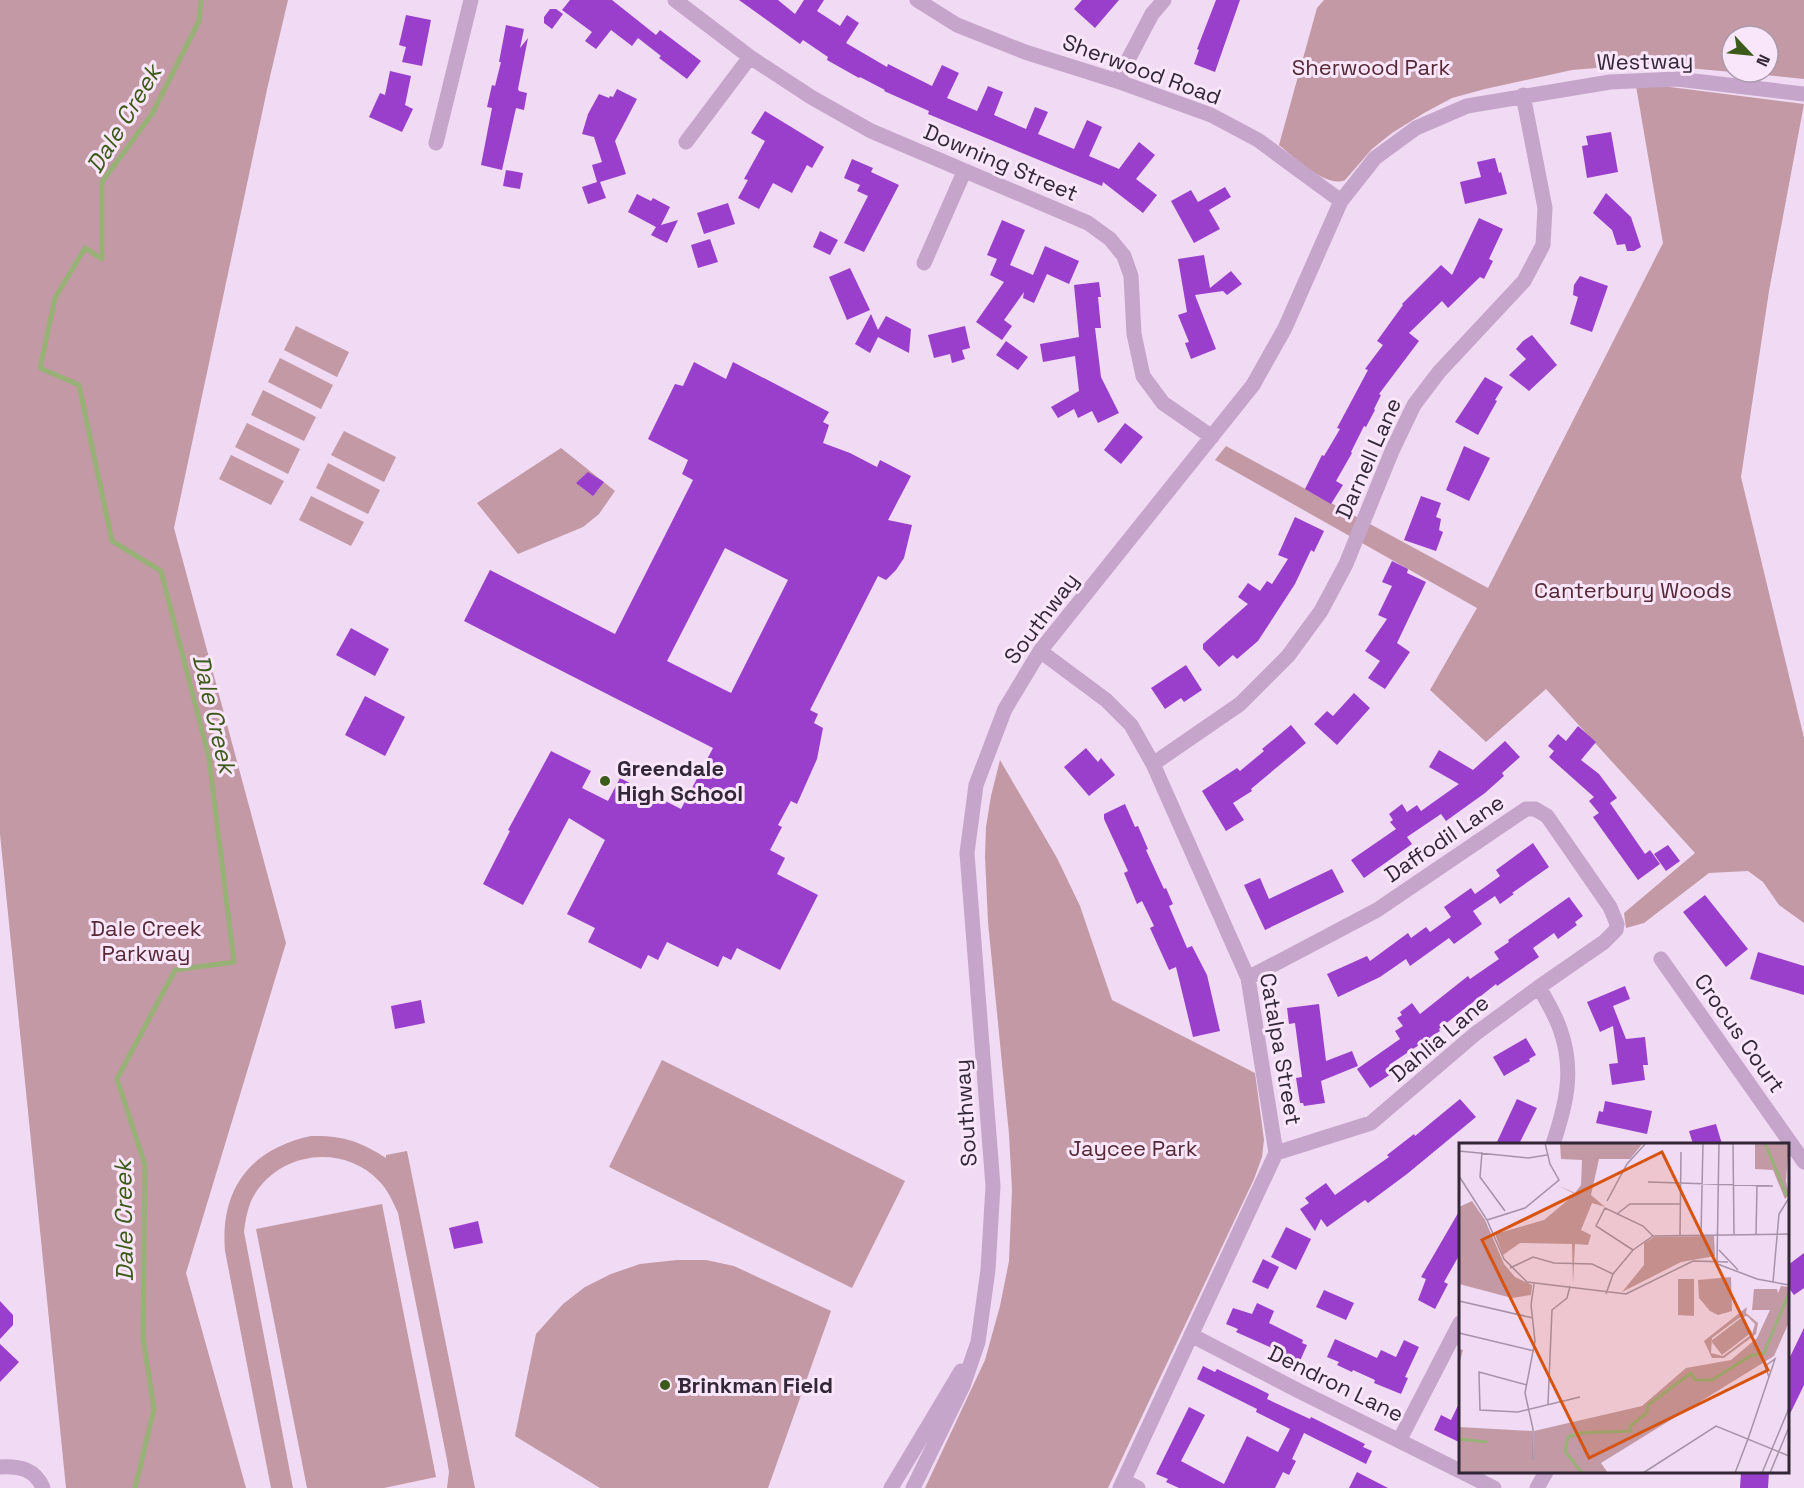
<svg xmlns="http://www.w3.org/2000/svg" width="1804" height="1488" font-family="'Space Grotesk',sans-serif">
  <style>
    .green { fill: #c299a4 }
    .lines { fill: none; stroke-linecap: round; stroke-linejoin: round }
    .stream { stroke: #97b177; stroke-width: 5 }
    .building { fill: #993fcc; fill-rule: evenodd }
    .minor { stroke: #c6a5cb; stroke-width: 15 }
    .poi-dot { fill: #3c5a1a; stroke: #f9e6fa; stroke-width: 2 }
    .labels { text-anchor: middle; stroke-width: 6; stroke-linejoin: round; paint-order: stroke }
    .street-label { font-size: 22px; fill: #322737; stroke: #f9e6fa }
    .park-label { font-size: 22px; fill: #562934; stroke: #f9e6fa }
    .poi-label { font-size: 22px; font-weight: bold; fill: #322737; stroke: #f9e6fa; text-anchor: start }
    .water-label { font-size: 24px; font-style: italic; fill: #3c5a1a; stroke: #f9e6fa }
    .inset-river { fill: none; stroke: #97b177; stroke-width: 3 }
    .inset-road { fill: none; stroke: #a592a8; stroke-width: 1.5 }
    .view { fill: #d65410; fill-opacity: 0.15; stroke: #d65410; stroke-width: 3 }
    .inset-edge { fill: none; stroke: #322737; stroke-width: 3 }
  </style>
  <rect width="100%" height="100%" fill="#f1daf3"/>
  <path class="green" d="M0 0H288L268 85 174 528 286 943 186 1273 246 1488H66L0 834Z
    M1324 0H1804V79L1737 72H1768V36H1732V72L1644 64 1572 70 1485 89 1452 98 1424 113 1392 133 1372 149 1345 180C1327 189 1293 156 1279 145L1317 8Z
    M1636 86 1670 87 1804 104 1769 291 1741 477 1804 738V923L1779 905 1763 882 1748 871 1709 873 1644 923 1626 928 1624 913 1695 853 1546 689 1486 742 1430 690 1477 608 1215 460 1226 446 1488 588 1663 243Z
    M296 326 349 352 337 377 284 350Z
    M280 358 333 385 321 409 268 382Z
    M263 390 316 417 304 441 251 415Z
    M247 423 300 449 288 474 235 447Z
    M344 431 396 457 384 482 331 455Z
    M561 448 615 491 599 514 583 527 518 554 477 503Z
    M231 455 284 481 271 505 219 479Z
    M328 463 380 490 368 514 316 488Z
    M311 496 364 522 351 546 299 520Z
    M1000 760 1057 858 1080 906 1112 1000 1255 1073 1264 1140 1262 1157 1254 1179 1108 1488H925L985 1360 1000 1306 1009 1261 1012 1190 1009 1134 988 922 985 857 986 827 991 796Z
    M662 1060 905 1181 852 1288 609 1167Z
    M311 1136C341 1135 360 1141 386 1158V1155L407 1151 475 1488H447L449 1472 447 1460 398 1213C393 1202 388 1190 379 1181 342 1142 275 1152 251 1201 247 1211 245 1222 244 1232L293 1488H271L225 1251C220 1189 250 1149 311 1136Z
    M382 1204 436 1477 384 1488H307L256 1229Z
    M677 1260H706L734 1266 831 1311 768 1488H600L515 1436 536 1334 563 1304 585 1287 611 1274 640 1264Z"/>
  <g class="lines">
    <path class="stream" d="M135 1488 154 1409 143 1338 145 1165 117 1079 175 970 234 962 209 758 161 571 112 541 79 385 40 368 55 298 85 248 102 259V182L152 114 199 21 201 0"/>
  </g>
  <path class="building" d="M570 0H612L656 35 660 30 701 61 687 79 659 58 661 56 638 38 632 46 611 30 596 49 585 41 592 32 562 10Z
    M739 0H778L795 14 804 0H824L817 11 840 26 847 15 859 23 846 43 887 67 888 64 932 86 942 65 959 73 947 98 977 111 988 86 1003 92 994 115 1026 129 1035 107 1048 112 1038 134 1074 149 1087 120 1102 127 1089 156 1119 169 1139 142 1155 155 1136 179 1157 195 1143 213 1103 182 1102 186 928 114 929 111 884 91 885 90 860 77 859 78 827 60 828 57 803 40 800 44Z
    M1082 0H1119L1095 28 1074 9Z
    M1216 0H1240L1215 72 1194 64 1199 50 1197 49Z
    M550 9H556L563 14 552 29 544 23V17Z
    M406 15 431 20 422 66 402 62 406 47 399 45Z
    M506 25 524 29 520 48 528 38 518 89 519 91 527 93 524 110 516 108 502 170 481 165 492 108 487 107 492 85 495 86 501 62H499Z
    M390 71 411 76 405 105 413 109 402 132 369 117 380 93 385 95Z
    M617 89 637 99 615 141 626 174 600 182 606 198 588 204 582 187 597 182 592 165 602 162 594 137 582 134 588 114 599 94 609 98 610 96 613 97Z
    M765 111 824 147 812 168 807 165 792 193 773 183 759 209 738 198 748 180 744 179 765 141 751 133Z
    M1611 132 1618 172 1587 178 1582 146 1588 145 1586 136Z
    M1495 158 1499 173 1501 172 1507 194 1465 204 1460 182 1481 177 1477 162Z
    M852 159 873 168 871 172 899 185 864 252 844 243 868 196 857 191 860 185 844 178Z
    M506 170 523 173 520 189 503 186Z
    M1225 187 1231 197 1209 210 1220 229 1194 243 1171 201 1191 190 1198 202Z
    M1606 193 1631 217 1641 247 1634 251H1627L1625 244 1617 245 1612 230 1593 213Z
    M637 194 651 201 653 198 670 207 661 225 678 220 667 243 651 235 656 227 628 212Z
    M728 203 735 224 704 234 697 213Z
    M1479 218 1503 229 1489 259 1493 261 1484 279 1480 277 1448 308 1442 301 1409 333 1419 341 1379 394 1381 395 1374 409 1375 410 1366 427 1364 426 1351 452 1352 453 1336 481 1343 485 1331 504 1305 489 1322 455 1324 456 1340 429 1337 428 1368 370 1365 369 1383 345 1377 341 1403 305 1402 304 1441 265 1452 275Z
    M1002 220 1025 230 1010 265 1033 275 1045 246 1079 261 1069 284 1047 274 1034 303 1023 298 1024 292 1004 320 1012 326 1002 340 976 322 1004 282 990 275 997 259 987 255Z
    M820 231 838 240 830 255 813 247Z
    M710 239 718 262 698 268 691 245Z
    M1204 255 1210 288 1231 271 1242 284 1227 295 1223 291 1195 295 1216 349 1191 359 1185 343 1189 342 1178 315 1187 312 1178 259Z
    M850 268 870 310 847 320 829 277Z
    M1580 276 1608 286 1592 332 1570 324 1578 297 1573 295 1574 285Z
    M1099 282 1101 297H1098L1101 328H1095L1101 377 1119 413 1098 423 1092 411 1078 418 1074 409 1058 418 1051 407 1079 391 1075 356 1043 362 1040 344 1079 337 1074 285Z
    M871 314 878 330 886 316 911 329 909 353 878 337 870 353 855 344Z
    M965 326 970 348 962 350 965 359 952 363 950 354 934 358 928 335Z
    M1532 335 1557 365 1529 391 1509 375 1526 359 1516 349 1523 341Z
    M1006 341 1028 357 1018 370 996 355Z
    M694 362 726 379 733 362 829 412 823 422 829 425 823 443 850 453 877 467 880 460 911 476 888 520 912 525 904 558 896 570 886 580 878 576 810 710 818 714 814 723 823 728 817 759 797 804 791 801 778 825 782 827 770 850 785 858 777 874 818 895 780 970 737 948 731 960 723 956 718 967 667 942 658 960 648 955 641 969 588 942 595 928 567 914 605 840 569 818 523 905 483 884 510 831 508 830 551 751 591 771 582 788 608 801 620 778 681 809 713 748 464 621 490 570 615 634 693 480 682 474 688 460 648 439 675 384 683 386ZM725 548 788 580 731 693 667 661Z
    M1485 377 1503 387 1495 400 1497 401 1478 435 1455 422Z
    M1125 423 1143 437 1121 464 1104 450Z
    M1464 446 1490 458 1469 501 1446 490Z
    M588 472 604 482 593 496 576 483Z
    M1421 496 1441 503 1436 517 1441 519 1439 530 1443 532 1436 551 1404 540Z
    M1295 517 1324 531 1314 552 1311 550 1295 584 1258 641 1237 659 1233 655 1219 667 1203 649V644L1248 604 1238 597 1248 583 1260 591 1267 581 1272 584 1288 559 1278 555Z
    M1392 561 1408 569 1407 573 1426 582 1397 643 1410 652 1385 689 1368 678 1380 661 1365 651 1387 619 1378 615 1392 586 1382 582Z
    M351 628 389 649 375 676 336 655Z
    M1186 665 1202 690 1184 702 1181 698 1165 709 1151 688Z
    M1354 693 1370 708 1337 745 1314 724 1327 711 1333 716Z
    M365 696 405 717 385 756 345 735Z
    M1291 725 1306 743 1251 789 1252 791 1233 803 1244 820 1226 831 1202 791 1237 768 1240 771 1264 751 1262 749Z
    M1578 726 1596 742 1581 760 1599 774 1617 798 1610 803 1645 854 1650 850 1660 864 1638 880 1593 817 1599 813 1589 801 1594 797 1549 757 1554 751 1548 746 1558 734 1566 741Z
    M1505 741 1520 757 1502 773 1504 776 1485 793 1446 821 1441 814 1407 837 1412 844 1364 878 1351 860 1396 829 1390 822 1393 820 1389 814 1402 804 1407 812 1417 805 1421 811 1459 784 1429 767 1439 750 1473 770Z
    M1086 748 1098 762 1101 758 1115 775 1089 796 1064 767Z
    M1125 804 1135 827 1138 826 1148 849 1146 850 1164 889 1166 888 1173 904 1169 906 1187 948 1192 946 1207 975 1220 1031 1193 1037 1176 967 1169 970 1150 928 1154 926 1142 901 1137 904 1124 873 1128 871 1104 819V814Z
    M1533 843 1549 867 1512 893 1514 894 1500 904 1495 896 1473 911 1482 924 1454 944 1449 938 1410 966 1406 959 1380 977 1338 997 1327 974 1367 956 1370 961 1408 933 1411 938 1426 927 1430 932 1451 917 1444 907 1471 888 1475 894 1500 876 1496 870Z
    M1668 845 1680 861 1666 871 1654 854Z
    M1332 869 1344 892 1265 930 1244 885 1260 878 1269 899Z
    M1705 895 1748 949 1726 967 1683 912Z
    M1569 897 1583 916 1575 922 1577 925 1558 939 1554 933 1533 948 1539 957 1497 986 1496 984 1439 1029 1440 1031 1389 1065 1394 1072 1370 1088 1357 1069 1400 1039 1395 1031 1403 1026 1397 1018 1402 1015 1400 1012 1412 1003 1420 1014 1468 976 1470 979 1499 959 1494 952 1509 942 1508 940Z
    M1758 952 1804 966V995L1750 979Z
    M1625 986 1630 999 1613 1006 1626 1039 1645 1037 1648 1065H1643L1645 1080 1612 1085 1609 1064 1618 1063 1613 1026 1600 1032 1587 1002Z
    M421 1000 425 1023 395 1029 391 1006Z
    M1319 1004 1326 1061 1352 1051 1358 1066 1321 1081 1325 1103 1304 1106 1303 1103H1300L1296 1078 1302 1077 1295 1023 1289 1024 1287 1008Z
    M1526 1038 1536 1055 1529 1059 1530 1061 1504 1076 1493 1057Z
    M1460 1099 1476 1117 1407 1174 1368 1203 1365 1200 1327 1227 1321 1219 1315 1231 1300 1209 1309 1203 1305 1198 1326 1183 1335 1195 1389 1157 1387 1155 1414 1134 1415 1136Z
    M1517 1099 1537 1108 1519 1144H1496Z
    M1605 1101 1652 1111 1647 1134 1596 1123 1599 1111 1603 1112Z
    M1716 1124 1722 1144H1693L1689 1131Z
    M1461 1208V1252L1444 1282 1448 1284 1435 1309 1418 1300 1426 1279 1421 1277Z
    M478 1221 483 1243 454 1249 449 1228Z
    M1286 1227 1311 1239 1296 1270 1271 1257Z
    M1804 1253V1288L1794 1295 1788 1287V1265Z
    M1263 1259 1279 1267 1268 1289 1252 1282Z
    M1324 1290 1354 1303 1346 1320 1316 1307Z
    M0 1301 13 1315V1325L0 1339Z
    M1257 1303 1274 1311 1269 1323 1303 1340 1302 1343 1307 1345 1300 1361 1273 1351 1274 1349 1236 1332 1238 1329 1226 1324 1233 1308 1252 1314Z
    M1804 1328V1385L1788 1418V1361Z
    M1335 1339 1377 1358 1381 1350 1396 1357 1404 1340 1419 1347 1405 1377 1408 1378 1401 1394 1374 1383 1375 1380 1353 1370 1352 1372 1337 1365 1339 1362 1327 1357Z
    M0 1344 19 1362 0 1382Z
    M1203 1366 1215 1372 1217 1369 1253 1386 1269 1394 1267 1399 1310 1419 1311 1417 1365 1444 1363 1447 1372 1451 1366 1464 1304 1433 1292 1459 1296 1461 1289 1475 1283 1472 1275 1488H1179L1166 1482 1168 1479 1156 1474 1189 1407 1205 1415 1181 1461 1224 1484 1247 1436 1278 1452 1290 1429 1256 1412 1257 1409 1197 1379Z
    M1461 1399V1443L1434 1430 1441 1415 1451 1420Z
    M1357 1472 1388 1488H1349Z
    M1741 1472H1769L1768 1488H1740Z"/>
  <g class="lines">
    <path class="minor" d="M675 0 750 57 811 97 871 131 1088 223 1110 239 1124 256 1131 276 1134 334 1143 376 1163 403 1212 437
      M917 0 957 25 1025 52 1117 81 1211 115 1258 140 1341 201
      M1117 81 1152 14 1164 0
      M686 142 750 57
      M436 143 471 0
      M924 263 964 172
      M1040 651 1106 700 1131 725 1153 764 1248 978 1276 1153 1120 1488
      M1153 764 1240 704 1288 656 1321 611 1346 564 1392 451 1414 405 1439 372 1524 281 1543 245 1545 208 1523 95
      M1661 959 1804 1162
      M1248 978 1377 910 1526 809H1535L1547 816 1610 907 1617 924 1616 930 1604 942 1539 987 1475 1034 1371 1123 1276 1153
      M1539 987C1546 1000 1555 1014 1560 1029 1575 1070 1566 1105 1553 1144
      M1191 1335 1299 1391 1460 1471
      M1400 1439 1460 1323
      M0 1467C20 1466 35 1469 43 1488
      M1462 1472 1494 1488
      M1124 1481 1138 1488
      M891 1488 961 1371
      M913 1488 963 1386 978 1342 988 1270 993 1186 967 853 976 785 1005 709 1040 651 1253 385 1285 328 1341 201 1375 158 1416 128 1467 106 1610 82 1677 79 1804 94
      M1537 1488 1546 1472"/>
  </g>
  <g class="poi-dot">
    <circle cx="605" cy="781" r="6"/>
    <circle cx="665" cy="1385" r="6"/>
  </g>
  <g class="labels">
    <g class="street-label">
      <text transform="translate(1645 61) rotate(-1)" y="8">Westway</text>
      <text transform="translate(1142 69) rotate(20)" y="8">Sherwood Road</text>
      <text transform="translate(1001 162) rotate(23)" y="8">Downing Street</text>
      <text transform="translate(1368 458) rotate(-66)" y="8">Darnell Lane</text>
      <text transform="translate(1041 618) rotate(-53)" y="8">Southway</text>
      <text transform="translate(1444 838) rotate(-34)" y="8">Daffodil Lane</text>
      <text transform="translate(1740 1033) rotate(55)" y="8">Crocus Court</text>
      <text transform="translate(1439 1038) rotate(-40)" y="8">Dahlia Lane</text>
      <text transform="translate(1281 1049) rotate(80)" y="8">Catalpa Street</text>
      <text transform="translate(965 1113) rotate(-94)" y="8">Southway</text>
      <text transform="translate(1336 1383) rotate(26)" y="8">Dendron Lane</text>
    </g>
    <g class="park-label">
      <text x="1371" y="75">Sherwood Park</text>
      <text x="1633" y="598">Canterbury Woods</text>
      <text x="146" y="936">Dale Creek<tspan x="146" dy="25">Parkway</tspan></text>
      <text x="1133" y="1156">Jaycee Park</text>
    </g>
    <g class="poi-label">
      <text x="617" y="776">Greendale<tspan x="617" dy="25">High School</tspan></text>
      <text x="677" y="1393">Brinkman Field</text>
    </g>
    <g class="water-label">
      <text transform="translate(124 119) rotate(-59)" y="8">Dale Creek</text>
      <text transform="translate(214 714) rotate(77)" y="8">Dale Creek</text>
      <text transform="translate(124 1221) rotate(-91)" y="8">Dale Creek</text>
    </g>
  </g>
  <g transform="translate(1459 1143)">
    <rect width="330" height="330" fill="#f1daf3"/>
    <path d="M101 0H184L171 16H140L132 52 146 64 133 60 122 87 132 92 129 102 116 101 114 141 113 101 61 100 44 112 36 91 85 77 116 51 98 42 116 50 122 42 123 17 102 16ZM296 0H330L327 38 330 52 326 56 314 27 296 26ZM13 58 26 77 45 121 56 134 73 142 72 152 53 155 0 141V64ZM195 94 255 93 256 113 222 119 163 149 185 122V100ZM272 134 273 168 259 172 251 168 240 155 239 137ZM219 136H235V173L219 172ZM322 143 330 144V179L315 213 142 320 149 330H0V206L4 207 0 222V284L73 288 75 319V288L183 263 227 225 272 217 298 195 311 167H293L295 146H318L319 150ZM288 164 287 170 299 180 297 191 265 215H253L245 198ZM288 173 296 181 293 191 264 213 252 210 253 195 280 175ZM282 175 293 189 263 212 252 198Z" fill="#c299a4" fill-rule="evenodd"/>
    <path class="inset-river" d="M306 0 328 53M0 296 28 299M123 330 106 308 109 294 120 290 172 288 171 283 188 270 189 262 232 230 236 237H253L291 213 305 210 330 150"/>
    <path class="inset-road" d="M274 0 275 91M0 8 69 15 88 12M23 9 21 34 46 68M0 33 28 77 45 116 68 139 167 151 234 118 269 119M189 39 314 43M148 58 168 21 187 0M158 71 171 61H221M28 77 66 65 100 37 91 21 86 0M297 91 298 43M221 92 222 9M242 92 244 0M174 107 137 83 146 65 184 83 194 93M260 107 279 127M256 120 298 136 330 142M258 120 260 0M51 125 74 114 95 120 133 121 154 131M314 139 320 71 330 55M147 151 154 131 174 107 194 93 330 91M0 158 74 175M0 190 75 208M68 242 20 229 21 267 59 269 121 254M89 261 93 167 108 155 111 143M74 317V286L66 250 76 198 72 162 75 141M184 330 257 283 330 313M276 330 289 296 316 216 306 223 310 234M303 330 330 265M311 330 330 284"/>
    <path class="view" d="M203 9 309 227 130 315 23 97Z"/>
    <rect width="330" height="330" class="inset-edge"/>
  </g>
  <g transform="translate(1750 54) rotate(116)"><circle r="28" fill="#f9e6fa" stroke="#a99aac" stroke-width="1.5"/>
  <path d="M0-4.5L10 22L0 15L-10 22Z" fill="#3c5a1a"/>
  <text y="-9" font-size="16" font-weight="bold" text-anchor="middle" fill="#322737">N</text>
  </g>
</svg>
